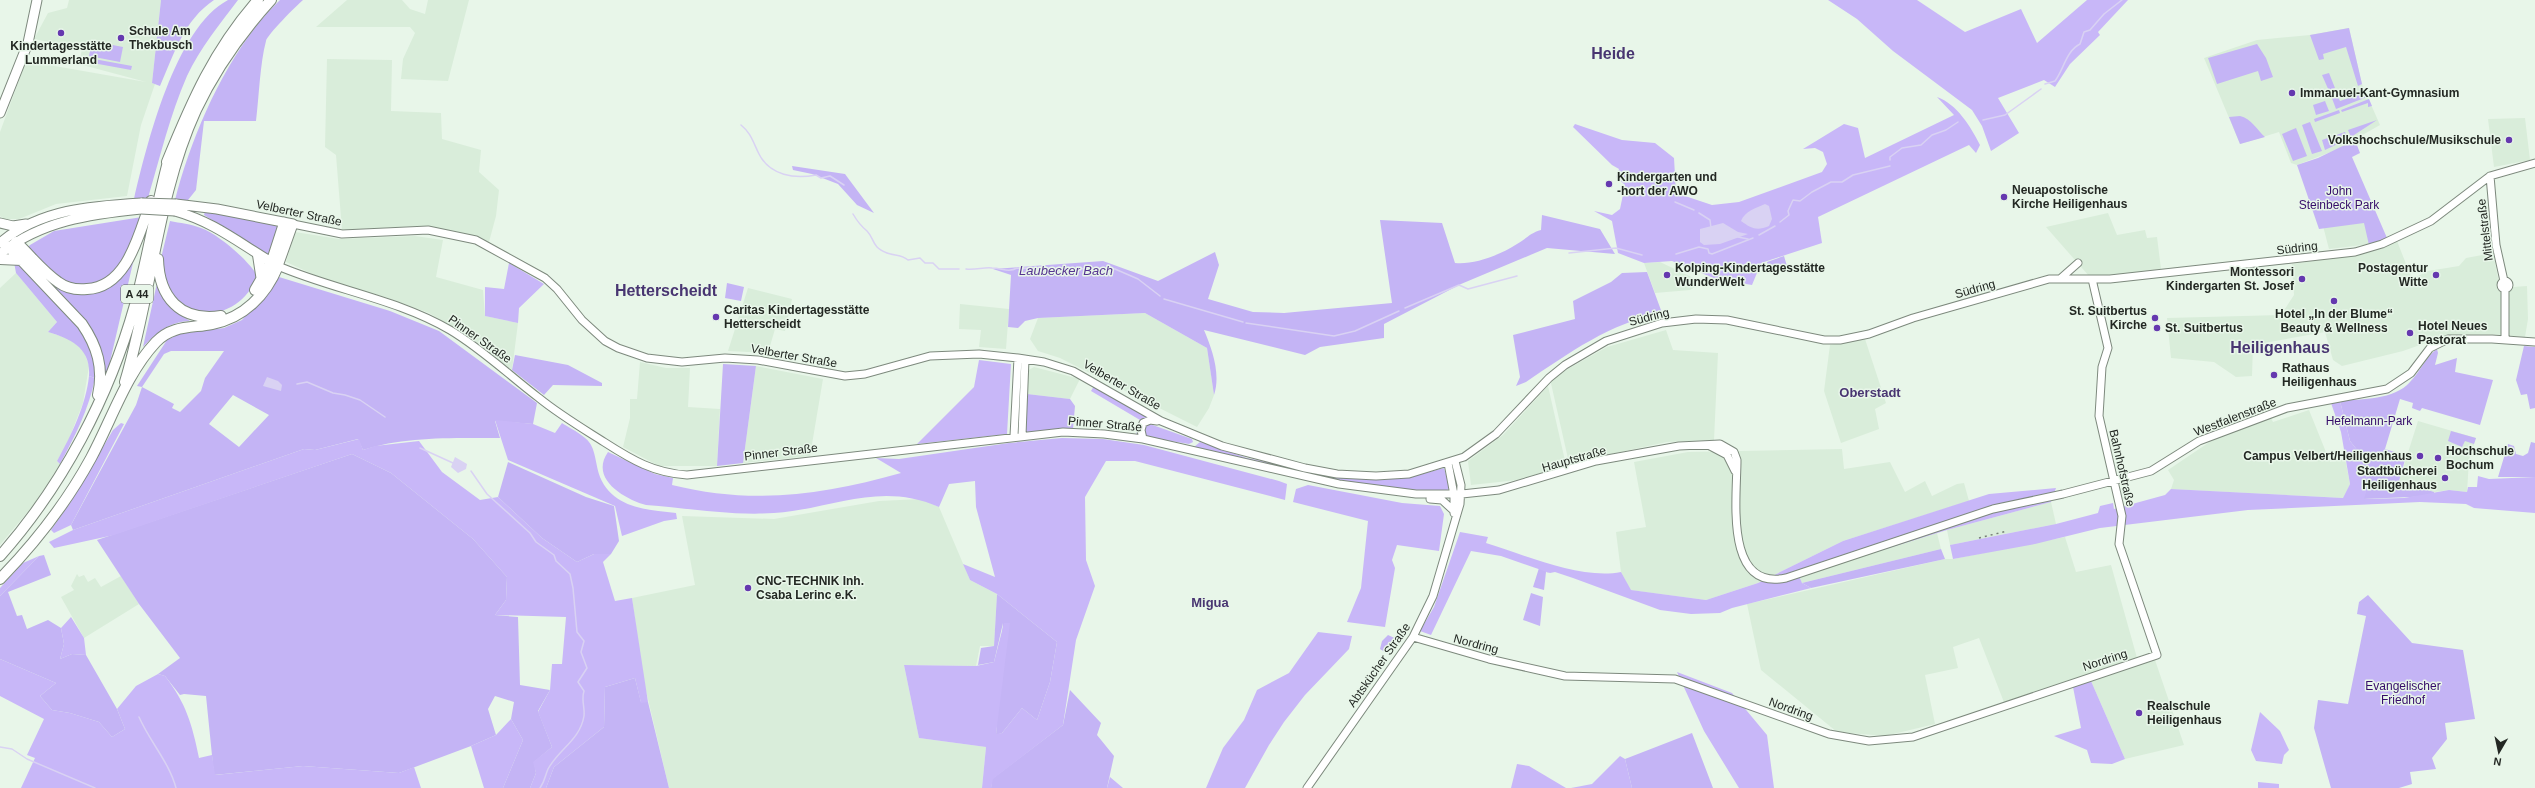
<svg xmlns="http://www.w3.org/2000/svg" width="2535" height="788" font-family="Helvetica,sans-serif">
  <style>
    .built { fill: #d9edda }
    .green { fill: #c4b4f5; fill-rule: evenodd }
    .forest { fill: #c8b7f8 }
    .water { fill: #d9d2f3 }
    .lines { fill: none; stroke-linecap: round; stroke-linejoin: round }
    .stream { stroke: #d9d2f3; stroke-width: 1.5 }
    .minor-casing { stroke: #7d897d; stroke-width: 9 }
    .major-casing { stroke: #7d897d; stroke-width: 11 }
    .highway-casing { stroke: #7d897d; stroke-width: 12 }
    .minor { stroke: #fff; stroke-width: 7 }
    .major { stroke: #fff; stroke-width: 9 }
    .highway { stroke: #fff; stroke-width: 10 }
    .rail { stroke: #767e76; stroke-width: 1.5; stroke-dasharray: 2 4; stroke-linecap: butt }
    .major-bridge-casing { stroke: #7d897d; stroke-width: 11; stroke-linecap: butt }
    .major-bridge { stroke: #fff; stroke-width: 9 }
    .poi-dot { fill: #6538af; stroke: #e8f6e9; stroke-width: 1.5 }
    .labels { text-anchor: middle; stroke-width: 3; stroke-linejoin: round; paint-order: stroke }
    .shield { fill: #e8f6e9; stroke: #5e665e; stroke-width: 1 }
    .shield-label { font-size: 11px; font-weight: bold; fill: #232823 }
    .poi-label { font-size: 12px; font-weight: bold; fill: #232823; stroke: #e8f6e9; text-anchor: start }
    .park-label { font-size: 12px; fill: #360c6a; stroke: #e8f6e9 }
    .street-label { font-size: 12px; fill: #232823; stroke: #e8f6e9 }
    .water-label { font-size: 13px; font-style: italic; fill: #563591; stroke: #e8f6e9 }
    .neighbourhood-label { font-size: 13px; font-weight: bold; fill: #483571; stroke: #e8f6e9 }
    .district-label { font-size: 16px; font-weight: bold; fill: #483571; stroke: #e8f6e9 }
  </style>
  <rect width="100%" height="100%" fill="#e8f6e9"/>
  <path class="built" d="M69 0H161L152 83 155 84 141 125 127 196 56 204 19 219H4L0 216V132L26 61 146 82 79 64 82 49 34 39 48 13 67 8Z
    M347 0H402L410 9 425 14 428 0H469L448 81 401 79 403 59 415 33 410 27H316Z
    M2349 28 2362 84 2380 125 2336 150 2297 165 2291 163 2279 132 2240 144 2204 58 2257 40 2310 35Z
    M327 59 392 60 391 111 441 113 442 139 481 150 479 172 499 190 496 216 489 242 455 231 420 226 342 230 336 155 325 147Z
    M2525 118 2530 160 2494 167 2488 119Z
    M2108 213 2117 235 2145 230 2147 238 2157 237 2161 269 2125 274 2089 276 2046 227Z
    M2366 221 2371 244 2329 249 2323 226Z
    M295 232 339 239 415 236 443 240 436 277 483 290 485 316 518 323 512 370 473 339 429 313 385 297 330 282 286 262Z
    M2397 241 2412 279 2428 271 2459 266 2466 258 2493 253 2500 288 2527 286 2528 319 2525 337 2489 334 2448 335 2403 351 2342 366 2333 360 2325 332 2253 345 2252 376 2236 377 2214 362 2171 358 2167 318 2281 315 2294 295 2292 264 2361 254Z
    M1660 262 1702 282V283L1690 290 1655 293 1644 263Z
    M16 273 57 322 48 332 70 339 84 351 89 366 83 403 67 444 57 461 60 464 35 503 0 545V288Z
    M748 288 792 299 785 331 775 329 768 353 728 351Z
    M960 304 1009 309 1006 349 979 347 981 330 959 329Z
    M1145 313 1207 348 1214 395 1209 408 1197 427 1060 358 1038 351 1030 339 1038 318Z
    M1666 330 1673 350 1718 353 1714 440 1667 442 1569 463 1550 379 1607 347Z
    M1865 339 1886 403 1875 409 1879 429 1841 443 1824 391 1830 345Z
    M640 362 666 368H690L688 407 720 409 717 466H659L623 447 630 418V399H637Z
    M756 366 823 379 810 456 743 463Z
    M1034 367 1080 379 1070 399 1027 394V371Z
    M1548 386 1566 465 1518 480 1471 485 1468 461 1503 435Z
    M2309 410 2330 462 2345 458 2350 484 2344 498 2171 489 2174 480 2168 470 2214 439 2270 416 2273 422Z
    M2418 421 2476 438 2469 460 2467 492 2449 490 2434 492 2399 481Z
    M1842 449 1844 469 1890 462 1905 492 1925 481 1932 496 1957 484 1964 483 1969 501 1843 541 1758 583 1706 600 1630 590 1621 572 1616 532 1646 527 1634 462 1688 452Z
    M921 499 939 507 970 580 997 594 994 646H980L976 666 904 665 919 738 986 747 982 788H669L643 678 632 598 695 585 682 516 774 519 879 501Z
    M2051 502 2056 524 1950 545 1947 530Z
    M1937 533 1941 549 1802 583 1799 577Z
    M2065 537 2076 572 2111 565 2139 665 2155 660 2184 745 2125 759 2091 681 2007 710 1979 638 1953 647 1958 668 1925 675 1935 724 1885 736 1837 732 1761 670 1747 604 1945 559H1953Z
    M77 574 79 577 84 575 88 582 95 578 101 587 121 576 139 604 84 638 61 597 74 590 71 586Z"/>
  <path class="green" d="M161 0H214C184 20 174 54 160 86L152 83Z
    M228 0H238C220 24 200 48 187 76 170 115 160 157 148 198L134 199C147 144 175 28 228 0Z
    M280 0H303C297 5 267 35 266 41 260 63 259 97 256 121H204L196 190 188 200H175C192 133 229 48 280 0Z
    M2349 28 2362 84 2358 86 2346 47 2323 54 2324 59 2319 60 2310 35Z
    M92 41 123 47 120 62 89 56Z
    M2257 44 2266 58 2273 77 2261 81 2258 71 2217 84 2208 58Z
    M83 57 132 66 131 70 82 61Z
    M2329 73 2335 88 2329 91 2322 75Z
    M2363 88 2367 97 2336 109 2330 93 2335 91 2340 101 2361 94 2359 90Z
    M2369 99 2372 106 2368 107V103L2342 112 2341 110Z
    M2325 101 2329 111 2316 115 2313 105Z
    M2339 110 2340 113 2315 122 2314 119Z
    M2240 116C2251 118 2257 130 2265 137L2240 144 2229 117Z
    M2377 120 2351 137 2348 130Z
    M2310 122 2322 151 2312 154 2302 125Z
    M2296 128 2307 156 2293 161 2282 134Z
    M2345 132 2348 139 2325 150 2322 140Z
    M2355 140 2360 153 2352 157 2387 238 2369 245 2364 223 2319 229 2297 165 2318 158Z
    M792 166 845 174 874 213 857 205 838 184 812 174 793 170Z
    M206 208 279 224 270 257 204 215Z
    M1542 215 1600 229 1615 254 1547 248 1461 284 1384 324V338L1320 347 1305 355 1204 330C1212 349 1221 374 1214 395L1207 348 1145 313 1038 318 1025 321 1018 328 1008 327 1011 275 993 269 1103 261 1158 281 1215 252 1219 265 1208 299 1253 312 1284 313 1392 303 1380 220 1442 223 1455 263C1474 265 1500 255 1517 244 1526 239 1530 233 1541 230Z
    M142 217 122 264 98 286H71L23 258C44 283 106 343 95 378L89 376C91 348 71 339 48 332L57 322 16 273 14 262 30 245 54 231Z
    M170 221C180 223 191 224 201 228 218 234 248 260 257 275 250 300 224 316 199 314 192 313 184 308 178 306L162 276V254Z
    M136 250 109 366 103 383 99 352 45 278 100 291Z
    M1784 256 1787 266 1770 272 1767 262Z
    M1647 272 1662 313C1610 323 1569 353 1526 382L1516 386 1520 377 1513 335 1575 319 1573 301 1611 282 1622 273Z
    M279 277 390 311 439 331 537 403 533 424 495 421 500 438C457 438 404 436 363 450L358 439 315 450 304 449 73 530 71 525 136 405 142 387 137 386 167 340 179 334 224 328 242 320ZM171 351H224L205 378 201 391 180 412 172 408 174 404 142 387 164 354ZM233 395 269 415 239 447 209 424Z
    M157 283C165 301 174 312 190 321 168 322 158 332 143 347Z
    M727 283 744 287 741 301 725 298Z
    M2524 346 2535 347V408L2530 409 2527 394 2521 395 2516 380Z
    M2437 349 2438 353 2435 365 2457 358 2455 372 2493 380 2480 425 2422 408 2420 411 2412 408 2413 403 2400 399 2385 449 2398 453 2397 458 2405 460 2399 481 2434 492V496L2363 499 2368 485 2362 456 2350 441 2340 401C2362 399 2394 400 2410 382 2420 372 2425 358 2437 349Z
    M515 355 568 365 602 383V386L553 385 544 395 512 370Z
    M723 364 756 366 743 463 717 466Z
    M1027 394 1070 399 1075 406 1073 429 1026 432Z
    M2451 431 2476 438 2474 444 2465 441 2462 447 2448 441Z
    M2531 442 2535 443V477H2498L2508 444 2514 446 2516 454 2523 456 2528 453Z
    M352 454 391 473 473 539 507 577 506 600 495 615 518 617 520 685 550 690 538 711 552 747 534 762 536 773 530 788H503L523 740 511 719 514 702 495 696 488 709 496 735 471 746 399 773 303 766 214 775 206 696 184 694 180 695 165 676 158 674 180 658 139 604 97 540Z
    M508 462 586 497 614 506 619 541 611 554H594L577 562 542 538 498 497Z
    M1941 549 1945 559 1811 588 1802 583Z
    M44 555 51 575 8 592 17 616 22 615 27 629 48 620 61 628 64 644 60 659 72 654 86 655 117 709 125 729 112 737 99 722 70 713 52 710 40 696 56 683 0 659V596L39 556Z
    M1539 568 1550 573 1546 572 1544 590 1533 587Z
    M1531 593 1543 597 1540 626 1523 620Z
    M997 594 1057 642 1050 682 1037 720 1022 708 1002 733 996 735 1003 623 994 662 978 665 981 648 994 646Z
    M2368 595 2412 643 2463 650 2475 719 2445 723 2447 739 2432 758 2436 769 2410 772 2412 784 2399 788H2331L2314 728 2318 700 2348 704 2366 616 2357 614 2359 602Z
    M1388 635 1401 641 1390 655 1380 649 1382 641Z
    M635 678 641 702H648L669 788H546L554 767 604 727 605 687Z
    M1070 690 1101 723 1097 735 1114 756 1107 788H991L992 779 1063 725Z
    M1692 733 1713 788H1632L1625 759Z"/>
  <path class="forest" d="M1828 0H1917L1965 32 2021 9 2037 43 2087 0H2128L2098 32 2100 35 2070 64 2055 87 2044 80 1998 98 2019 133 1991 151 1982 126 1972 110 1893 51 1857 19Z
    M1937 97C1957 104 1971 127 1980 145L1976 153 1969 145 1818 217 1822 243 1761 263 1752 285 1716 279 1672 261 1644 263 1618 253 1612 221 1594 211 1612 215 1620 209 1625 185 1616 177 1619 169 1612 165 1573 127 1575 124 1622 140 1655 143 1674 158 1676 193 1712 205 1739 202 1822 172 1827 164 1823 152 1815 148 1803 149 1844 124 1858 128 1865 158 1954 115Z
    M509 263 544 284 519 308 518 323 485 316V287L504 289Z
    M979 360 1011 364 1007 434 917 444 974 387Z
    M89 376 95 378C89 409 75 436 60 464L57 461C71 436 86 405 89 376Z
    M1094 386 1150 419 1145 420 1140 436 1136 435 1140 420 1091 391Z
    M2340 401 2350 441 2362 456 2368 485 2364 499 2404 498 2449 490 2467 492 2468 487H2477L2478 476 2489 479 2535 477V513L2474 508 2466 504 2420 502 2248 510 2100 528 2035 544 1953 559 1950 545 2056 524 2098 513 2100 506 2113 503 2114 509 2165 495 2171 489 2343 498 2350 484 2341 432 2331 403Z
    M495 420 533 424 555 433 562 423C569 428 587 436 591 445 596 454 596 467 600 477 613 508 647 510 676 513L677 519 664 521 622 536 615 506 508 460Z
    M121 423 124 424 71 525 54 533 51 530 72 500 113 430Z
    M1147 423 1192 439 1193 442 1189 444 1146 437 1143 428Z
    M1062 438 1103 439 1144 445 1279 481 1287 484 1285 500 1135 461H1106L1085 497 1086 560 1095 586 1076 640 1063 725 993 779 991 788H982L986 747 919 738 904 665 976 666 994 662 1004 623H1010L996 734 1002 733 1022 708 1037 720 1050 682 1057 642 997 594 970 580 963 564 995 577 976 507 975 481 949 484 939 507C879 481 834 509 774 513 732 516 688 508 646 505 625 499 589 479 608 452L655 474 673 478 672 485C752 505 823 495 901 473L876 458 899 459 1009 443Z
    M359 439 363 450 375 446 419 441 442 472 480 500 498 497 542 538 577 562 594 554H611L603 562 615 601 632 598 648 702 641 703 635 678 605 687 604 727 554 767 546 788H530L536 773 533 762 552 747 538 712 550 690 552 664H562L566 617 495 615 506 600 507 577 473 539 391 473 352 454 114 535 54 548 49 542 73 530 304 449 315 450Z
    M1200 442 1247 458 1334 476 1383 480 1418 475 1444 468 1450 488 1447 490C1362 493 1276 467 1194 447Z
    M1308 485 1402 503 1440 506 1444 514 1439 551 1397 545 1392 560 1395 568 1385 627 1347 622 1361 588 1368 521 1293 502 1296 489Z
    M2056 488 2051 502 1947 530 1799 576 1802 583 1811 588 1732 608 1720 613 1691 614 1660 610 1573 578 1555 572 1550 573 1501 556 1471 551 1431 635 1420 631 1434 607 1460 532 1488 537 1486 543C1525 555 1581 580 1621 572L1631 590 1706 600 1758 583 1843 541 1989 494Z
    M39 556 0 596V588L23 563Z
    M71 617 84 638 86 655 72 654 60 659 64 644 61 628Z
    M1318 632 1352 636 1349 649 1305 695 1284 722 1269 745 1245 788H1206L1223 748 1244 720 1257 690 1289 673Z
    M0 659 56 683 40 696 52 710 70 713 99 722 112 737 125 729 117 709 136 686 158 674 165 676C186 703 192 724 199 758L212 755 215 775 303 766 399 773 414 767 421 788H21L35 758 27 755 44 719 0 696Z
    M1677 672 1732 693 1767 735 1774 788H1739L1704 731Z
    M2091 681 2125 759 2112 764 2091 763 2087 750 2054 736 2081 728 2073 687Z
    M2260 712 2280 731 2289 750 2284 755 2282 764 2256 761 2251 750Z
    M511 719 523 740 503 788H484L471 746 496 735Z
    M1620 756 1625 759 1632 788H1571L1592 784Z
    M1517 764 1529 766 1566 788H1511Z
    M1110 777 1123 788H1107Z
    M2258 782 2279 784V788H2258Z"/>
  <path class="water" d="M1765 204 1769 206 1772 219 1769 226C1757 231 1752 229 1741 221 1745 211 1756 208 1765 204Z
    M1723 223 1738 232 1748 234 1720 244 1704 245 1700 242V229Z
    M267 377 278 381 282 385 281 391 263 386Z
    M455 457 467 464 466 469 458 473 451 467Z"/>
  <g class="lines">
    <path class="stream" d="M2045 84 2055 81C2064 69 2066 51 2080 44L2084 32 2090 30 2104 14 2122 0
      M1983 120 2005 115 2041 89
      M741 125C751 133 753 142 759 154 770 176 795 179 816 175L821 178 830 176 844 185
      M1890 160V157L1902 148 1921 145 1932 135 1946 130 1958 122
      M1675 202 1694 210
      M1699 213 1710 220 1711 228
      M853 214C857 221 861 226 867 231 875 239 871 247 887 253 895 256 901 254 908 260L920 258 925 263H933L939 269H959
      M1780 222 1789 215 1788 211 1793 200 1800 201 1812 192 1831 182H1842L1853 175 1890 166
      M1759 235 1775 226
      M1738 237 1748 239
      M1569 253 1616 248 1642 255
      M1676 254 1699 247 1708 249 1709 253 1712 254 1753 238
      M966 269C976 270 984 267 992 268 1002 268 1008 273 1017 268L1115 269 1138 279 1160 296
      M1164 299 1243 322
      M1405 308 1459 285 1468 289 1517 276
      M1246 323 1334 336 1355 331 1399 311
      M297 384 307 382 333 393 345 395 360 400 385 417
      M420 448 453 463
      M471 471 487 494 530 533 536 542 554 555 556 561 570 574 573 588 577 632 584 641 581 652 587 668 578 682 584 691C581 700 585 707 584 716 580 740 559 749 548 769 545 776 545 781 540 788
      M139 717C150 742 169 762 176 788
      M0 747 12 749 27 759 95 788"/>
    <g class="minor-casing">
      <path id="minor" d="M2490 176 2496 245 2504 281
        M293 224 342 234 428 230 476 240 545 278 557 289 582 320 605 341 618 348 647 358 682 362 725 358 758 360 845 376 865 374 930 356 979 354 1018 358 1044 362 1073 371 1161 421 1222 446 1305 468 1337 474 1376 476 1409 474 1464 457 1496 434 1549 378 1565 365 1606 341 1662 323 1696 319 1727 320 1824 340H1840L1869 334 1913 318 2049 279H2110L2355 252 2382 244 2431 221 2490 176 2535 163
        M278 266C334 290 397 299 450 330 482 349 510 376 539 398 560 415 582 428 604 442 632 460 654 473 687 475L1063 432 1104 434 1143 439 1339 484 1416 494H1462L1499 490 1596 461 1679 446 1720 444 1734 452 1737 460C1737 498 1724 591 1786 578L1993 509 2063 494 2151 471 2199 441 2287 408 2387 389 2411 373 2430 348 2448 339H2492L2535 342
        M2061 278 2078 263
        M2501 285a4 4 0 1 1 8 0a4 4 0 1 1-8 0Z
        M2505 340V288
        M1022 435 1025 359
        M1014 436 1018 358
        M1143 439 1141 430 1143 423 1150 420 1157 421
        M1710 446 1727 455 1735 471
        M1448 463 1454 495V513
        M1430 499 1442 500 1454 511
        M1413 637 1489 659 1565 676 1675 679 1829 734 1869 741 1913 737 2157 655 2119 544 2122 516 2099 416 2102 367 2108 348 2092 279
        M1307 788 1413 637 1433 596 1460 504 1461 485 1455 461"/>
    </g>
    <g class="major-casing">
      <path id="major" d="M0 113 28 43 37 0
        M175 211C217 223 241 245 278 266L293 224 217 209 176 204
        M0 223 13 226 26 224
        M0 243C40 209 92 206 142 203
        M0 254C40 221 91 214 141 209
        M271 262 284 222"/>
    </g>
    <g class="highway-casing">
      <path id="highway" d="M167 162C192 101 214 50 258 0
        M16 242C30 255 42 271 58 282 66 288 77 290 87 289 128 287 139 233 151 201
        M9 247 82 324C97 346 104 368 98 395
        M258 255 262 281
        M0 259 22 260
        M158 259C159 297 180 322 221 316
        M255 290 271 262
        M125 382C152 293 157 195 196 110 215 70 241 33 271 0
        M0 556C63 485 109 397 135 305 148 256 156 206 169 158
        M0 579C35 543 67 502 91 458 112 419 126 374 156 342 172 325 192 328 212 324 244 318 266 295 278 266"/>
    </g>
    <use href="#minor" class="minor"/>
    <use href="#major" class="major"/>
    <use href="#highway" class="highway"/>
    <path class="rail" d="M1979 538 2007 531"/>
    <g class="major-bridge-casing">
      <path id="major-bridge" d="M142 203 176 204
        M141 209 175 211"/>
    </g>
    <use href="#major-bridge" class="major-bridge"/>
  </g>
  <g class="poi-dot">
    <circle cx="61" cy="33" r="4"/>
    <circle cx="121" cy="38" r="4"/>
    <circle cx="2292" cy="93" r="4"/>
    <circle cx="2509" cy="140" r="4"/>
    <circle cx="1609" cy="184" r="4"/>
    <circle cx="2004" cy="197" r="4"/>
    <circle cx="1667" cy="275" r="4"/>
    <circle cx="2436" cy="275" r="4"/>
    <circle cx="2302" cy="279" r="4"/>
    <circle cx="2334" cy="301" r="4"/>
    <circle cx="716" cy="317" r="4"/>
    <circle cx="2155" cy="318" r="4"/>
    <circle cx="2157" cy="328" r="4"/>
    <circle cx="2410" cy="333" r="4"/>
    <circle cx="2274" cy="375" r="4"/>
    <circle cx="2420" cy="456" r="4"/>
    <circle cx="2438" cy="458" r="4"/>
    <circle cx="2445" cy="478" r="4"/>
    <circle cx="748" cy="588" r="4"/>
    <circle cx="2139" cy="713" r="4"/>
  </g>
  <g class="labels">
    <rect class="shield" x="121" y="285" width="32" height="18" rx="3"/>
    <g class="shield-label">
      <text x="137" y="298">A 44</text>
    </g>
    <g class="poi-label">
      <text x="129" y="35">Schule Am<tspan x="129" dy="14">Thekbusch</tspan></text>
      <text x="61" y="50" text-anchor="middle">Kindertagesstätte<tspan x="61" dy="14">Lummerland</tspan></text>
      <text x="2300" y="97">Immanuel-Kant-Gymnasium</text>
      <text x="2501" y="144" text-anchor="end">Volkshochschule/Musikschule</text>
      <text x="1617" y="181">Kindergarten und<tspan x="1617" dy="14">-hort der AWO</tspan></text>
      <text x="2012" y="194">Neuapostolische<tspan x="2012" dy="14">Kirche Heiligenhaus</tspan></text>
      <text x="1675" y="272">Kolping-Kindertagesstätte<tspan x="1675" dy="14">WunderWelt</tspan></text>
      <text x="2428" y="272" text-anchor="end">Postagentur<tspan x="2428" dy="14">Witte</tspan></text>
      <text x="2294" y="276" text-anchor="end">Montessori<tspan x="2294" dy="14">Kindergarten St. Josef</tspan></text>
      <text x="724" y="314">Caritas Kindertagesstätte<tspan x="724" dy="14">Hetterscheidt</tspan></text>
      <text x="2147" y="315" text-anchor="end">St. Suitbertus<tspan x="2147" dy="14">Kirche</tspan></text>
      <text x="2334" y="318" text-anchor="middle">Hotel „In der Blume“<tspan x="2334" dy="14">Beauty &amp; Wellness</tspan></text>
      <text x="2418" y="330">Hotel Neues<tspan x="2418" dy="14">Pastorat</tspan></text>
      <text x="2165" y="332">St. Suitbertus</text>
      <text x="2282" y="372">Rathaus<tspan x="2282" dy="14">Heiligenhaus</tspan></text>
      <text x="2446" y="455">Hochschule<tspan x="2446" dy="14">Bochum</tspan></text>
      <text x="2412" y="460" text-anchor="end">Campus Velbert/Heiligenhaus</text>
      <text x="2437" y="475" text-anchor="end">Stadtbücherei<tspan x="2437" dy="14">Heiligenhaus</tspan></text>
      <text x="756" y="585">CNC-TECHNIK Inh.<tspan x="756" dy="14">Csaba Lerinc e.K.</tspan></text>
      <text x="2147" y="710">Realschule<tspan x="2147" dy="14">Heiligenhaus</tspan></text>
    </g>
    <g class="park-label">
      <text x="2339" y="195">John<tspan x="2339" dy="14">Steinbeck Park</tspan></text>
      <text x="2369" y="425">Hefelmann-Park</text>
      <text x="2403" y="690">Evangelischer<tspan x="2403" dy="14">Friedhof</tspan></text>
    </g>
    <g class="street-label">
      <text transform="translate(299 213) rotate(12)" y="4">Velberter Straße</text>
      <text transform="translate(2485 230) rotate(-97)" y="4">Mittelstraße</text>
      <text transform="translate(2297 248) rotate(-7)" y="4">Südring</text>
      <text transform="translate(1975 289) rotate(-16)" y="4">Südring</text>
      <text transform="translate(1649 317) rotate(-14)" y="4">Südring</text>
      <text transform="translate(480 339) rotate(35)" y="4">Pinner Straße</text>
      <text transform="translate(794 356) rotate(10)" y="4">Velberter Straße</text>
      <text transform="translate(1122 385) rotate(30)" y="4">Velberter Straße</text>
      <text transform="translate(2235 417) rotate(-21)" y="4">Westfalenstraße</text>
      <text transform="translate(1105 424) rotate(5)" y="4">Pinner Straße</text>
      <text transform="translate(781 452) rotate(-7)" y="4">Pinner Straße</text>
      <text transform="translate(1574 459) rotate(-16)" y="4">Hauptstraße</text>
      <text transform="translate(2122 468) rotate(77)" y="4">Bahnhofstraße</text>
      <text transform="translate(1476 644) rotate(15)" y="4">Nordring</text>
      <text transform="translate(2105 660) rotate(-18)" y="4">Nordring</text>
      <text transform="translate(1379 665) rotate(-55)" y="4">Abtskücher Straße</text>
      <text transform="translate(1791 709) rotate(20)" y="4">Nordring</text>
    </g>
    <g class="water-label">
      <text x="1066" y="275">Laubecker Bach</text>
    </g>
    <g class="neighbourhood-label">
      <text x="1870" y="397">Oberstadt</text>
      <text x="1210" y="607">Migua</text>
    </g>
    <g class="district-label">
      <text x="1613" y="59">Heide</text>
      <text x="666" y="296">Hetterscheidt</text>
      <text x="2280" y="353">Heiligenhaus</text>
    </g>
  </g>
  <g transform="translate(2499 752) rotate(189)" stroke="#e8f6e9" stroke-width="3" paint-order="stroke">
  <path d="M0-3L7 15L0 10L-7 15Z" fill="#232823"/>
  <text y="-6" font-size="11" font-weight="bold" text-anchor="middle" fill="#232823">N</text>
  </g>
</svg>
